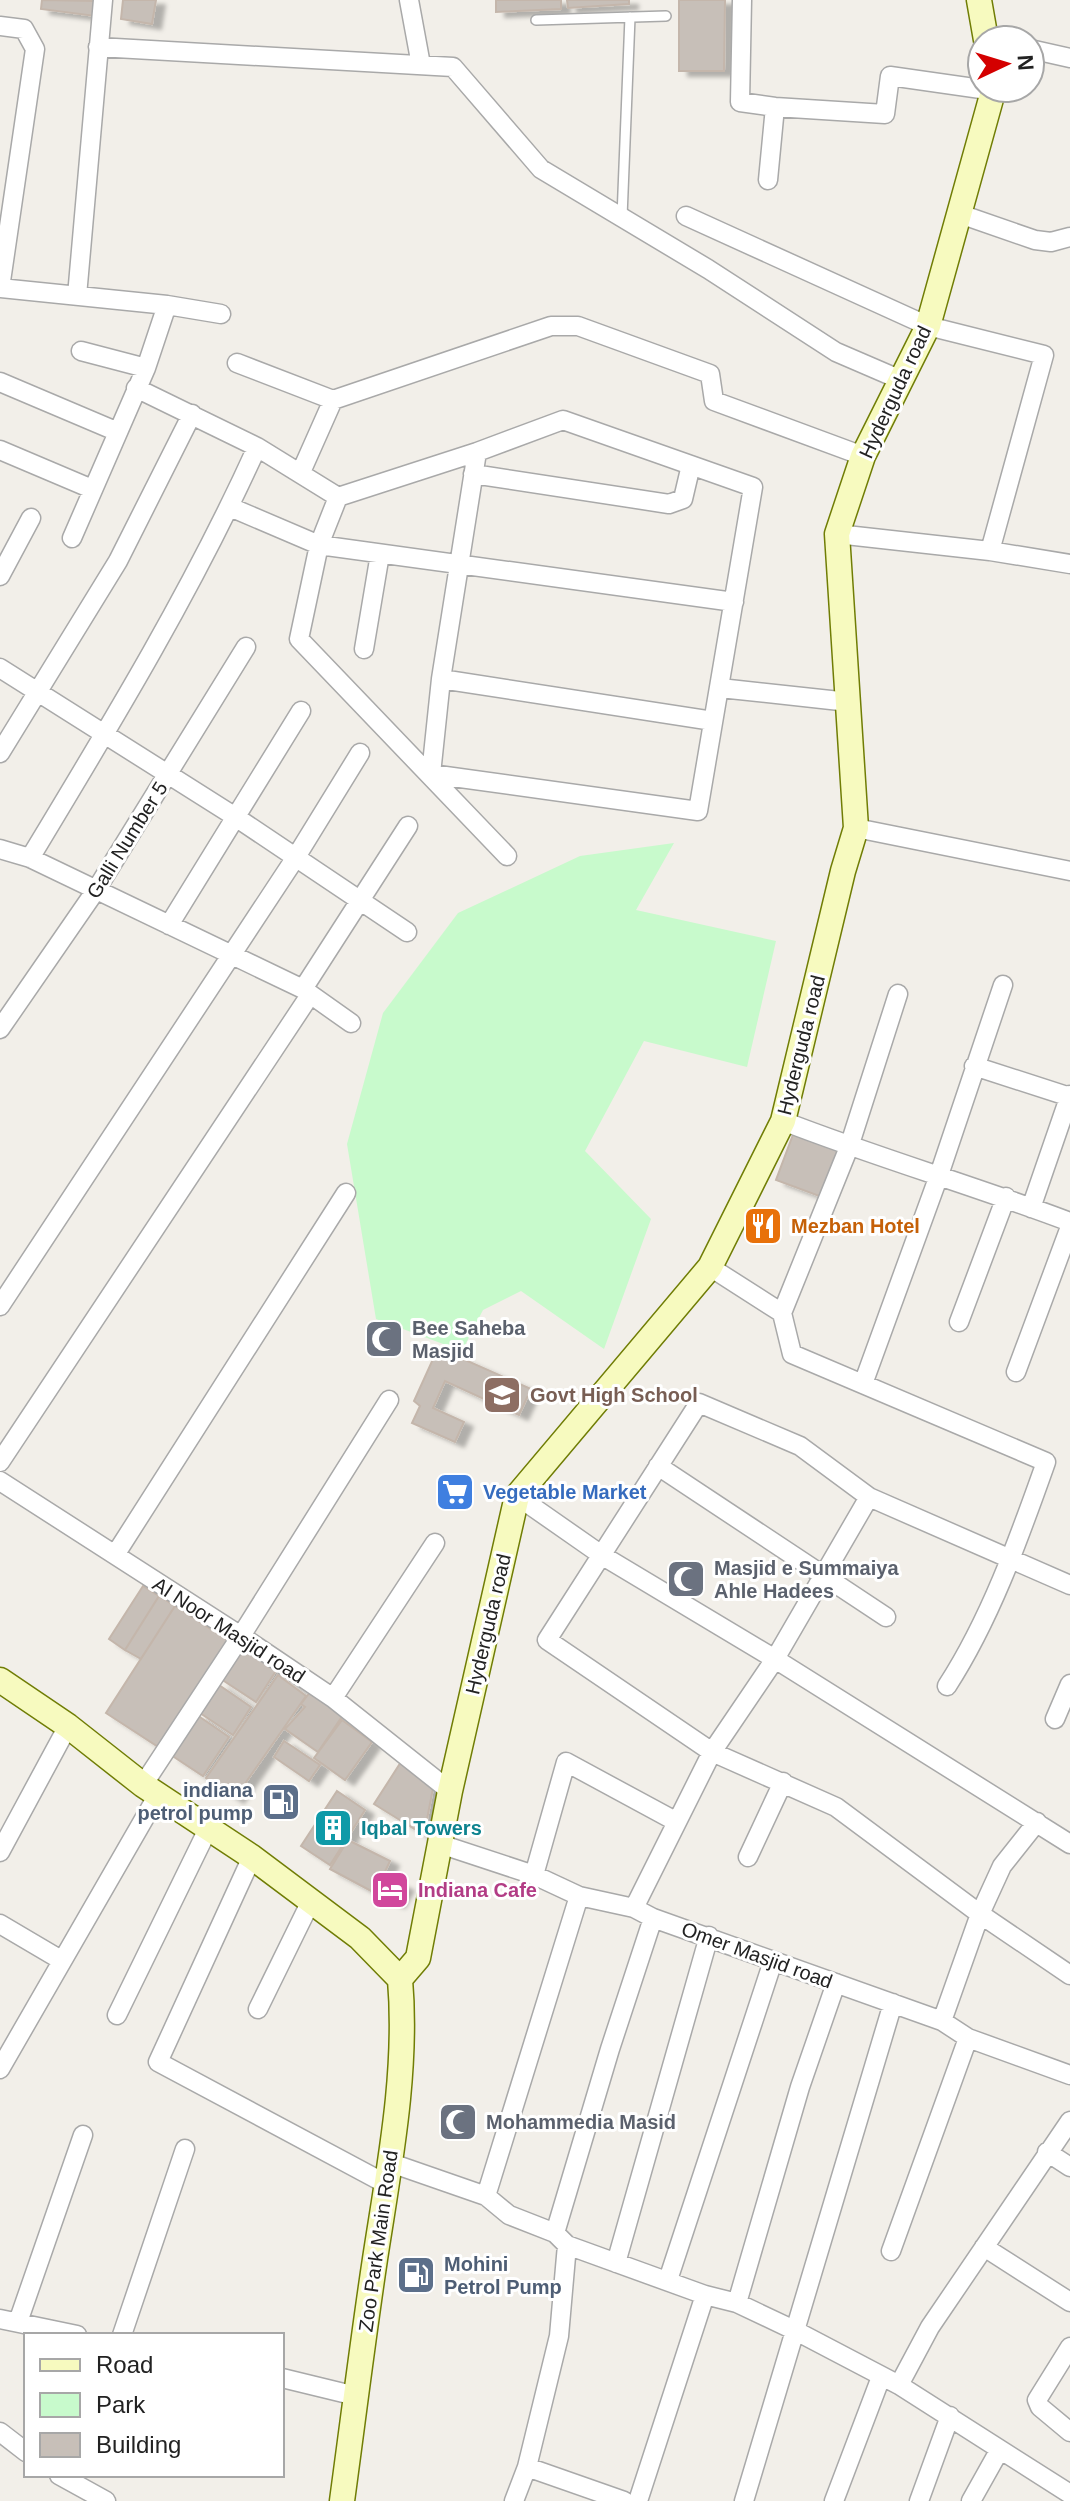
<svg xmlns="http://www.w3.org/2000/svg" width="1070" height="2501" font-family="Arial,sans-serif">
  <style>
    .park { fill: #c8facc }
    .building { fill: #c7bfb8; stroke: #c4b6ab; stroke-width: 2; filter: url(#shadow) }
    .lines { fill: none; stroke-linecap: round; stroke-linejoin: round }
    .lane-casing { stroke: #a9a9a9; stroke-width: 12 }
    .street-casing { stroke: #a9a9a9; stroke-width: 21 }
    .secondary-casing { stroke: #707d05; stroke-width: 27 }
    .lane { stroke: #fff; stroke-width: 9 }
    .street { stroke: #fff; stroke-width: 18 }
    .secondary { stroke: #f7fabf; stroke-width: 24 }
    .labels { text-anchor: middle; stroke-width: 6; stroke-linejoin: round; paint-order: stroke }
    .street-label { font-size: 20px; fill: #222; stroke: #fff }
    .food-label { font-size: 20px; font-weight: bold; fill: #c56008; stroke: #fff; text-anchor: start }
    .worship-label { font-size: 20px; font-weight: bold; fill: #5b616d; stroke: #fff; text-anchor: start }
    .education-label { font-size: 20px; font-weight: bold; fill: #785e54; stroke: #fff; text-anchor: start }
    .shop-label { font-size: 20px; font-weight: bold; fill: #366cbe; stroke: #fff; text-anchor: start }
    .service-label { font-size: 20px; font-weight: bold; fill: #4e5e75; stroke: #fff; text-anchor: end }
    .culture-label { font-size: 20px; font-weight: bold; fill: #0d838f; stroke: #fff; text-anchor: start }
    .hotel-label { font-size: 20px; font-weight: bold; fill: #b23c85; stroke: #fff; text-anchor: start }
  </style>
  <defs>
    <filter id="shadow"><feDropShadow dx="9" dy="5" stdDeviation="2" flood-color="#0004"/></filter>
  </defs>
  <rect width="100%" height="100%" fill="#f2efe9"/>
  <path class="park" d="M674 843 636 910 776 941 747 1067 644 1041 585 1151 651 1219 604 1349 521 1291 483 1310 462 1351 376 1319 347 1144 383 1013 458 913 580 856Z"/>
  <path class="building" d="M42 0 97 1 95 16 41 9Z
    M123 0H156L152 24 121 19Z
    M496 0H561V9L496 12Z
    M567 0H629V4L568 8Z
    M679 0H725L724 71H679Z
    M794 1132 839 1149 822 1197 776 1180Z
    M438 1348 531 1389 519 1415 445 1381 433 1408 464 1422 455 1442 412 1423 420 1406 414 1401Z
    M143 1586 159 1596 125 1650 109 1639Z
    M159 1596 175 1606 141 1659 125 1650Z
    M175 1606 229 1641 160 1748 106 1713Z
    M244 1643 279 1666 256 1702 221 1679Z
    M278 1675 306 1696 235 1798 206 1778Z
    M219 1685 251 1707 233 1735 200 1713Z
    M310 1692 343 1715 318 1752 285 1729 305 1707 301 1704Z
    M197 1715 229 1737 203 1776 171 1755Z
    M342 1720 372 1742 345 1780 314 1758Z
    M284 1741 320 1765 309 1781 274 1757Z
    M401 1762 434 1783 424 1835 374 1804Z
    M337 1791 365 1810 330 1865 301 1846Z
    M348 1840 390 1861 375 1893 330 1869Z
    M383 1876 405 1886 396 1903 375 1893Z"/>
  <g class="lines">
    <g class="lane-casing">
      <path id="lane" d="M536 20 666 16
        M622 217 630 17"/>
    </g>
    <g class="street-casing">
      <path id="street" d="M409 0 421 65
        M742 0 740 102 775 107 885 114 890 76 995 91
        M0 26 24 29 35 49 0 288
        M98 47 453 67 541 169 708 269 836 352 901 380
        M1030 49 1070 58
        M768 180 775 107
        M960 214 1035 240 1051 242 1070 237
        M686 216 928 326 1044 355 990 551
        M0 288 167 305 221 314
        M77 296 103 0
        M81 351 146 368
        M237 363 333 400 551 326H578L710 374 714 401 863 456
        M0 382 118 432
        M136 388 257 447 338 497 477 452 563 420 753 487 698 811 431 774 441 679 477 452
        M0 450 92 489
        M301 472 333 400
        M473 474 669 504 683 499 691 465
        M338 497 319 545 299 639 507 856
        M230 507 319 545 734 602
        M837 534 990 551 1070 564
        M72 538 146 368 167 305
        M0 576 31 518
        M364 649 380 554
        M0 668 234 816 407 932
        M441 679 713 721
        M720 688 849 702
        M0 753 118 561 192 414
        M856 828 1070 871
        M0 849 30 858 303 989 351 1023
        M30 858C111 724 193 589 257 447
        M169 925 301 711
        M303 989 408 826
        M0 1029 96 890 246 647
        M974 1066 1070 1097
        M783 1121C878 1158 975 1186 1070 1222
        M1031 1208 1070 1095
        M710 1267 782 1313 792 1354 1046 1462C1019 1538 991 1618 947 1686
        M0 1306 296 857 360 753
        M782 1313 849 1147 898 994
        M959 1322 1006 1197
        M1016 1372 1070 1227
        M863 1384 938 1178 1003 985
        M0 1462 310 995
        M658 1466 886 1617
        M0 1481 241 1636 333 1698 450 1791
        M517 1496 603 1556 775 1659 1070 1844
        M115 1555 346 1193
        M1070 1585 869 1497 800 1446 699 1403 547 1640 712 1752 836 1807 980 1914 1070 1975
        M333 1698 435 1543
        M1055 1719 1070 1684
        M143 1785 241 1636 389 1400
        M440 1844 534 1875 579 1896 634 1908 653 1918 942 2021 968 2038 1070 2075
        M0 1852 68 1726
        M252 1857 158 2062 388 2185
        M748 1857 783 1782
        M534 1875 566 1762 677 1822
        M634 1908 712 1752 775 1659 869 1497
        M0 1924 61 1960
        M258 2009 310 1903
        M117 2015 208 1829
        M942 2021 980 1914 1002 1866 1037 1822
        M0 2069 159 1793
        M1047 2152 1070 2167
        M391 2163 486 2196 509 2215 555 2233 567 2245 705 2295 737 2303 796 2331 899 2385 1070 2494
        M486 2196 579 1896
        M555 2233 610 2049 653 1918
        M984 2247 1070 2302
        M891 2251 968 2038
        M616 2263 709 1936
        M668 2280 773 1961
        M737 2303 800 2087 836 1983
        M0 2319 77 2335
        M18 2322 83 2135
        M122 2335 185 2149
        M1070 2347 1037 2400 1040 2407 1070 2432
        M282 2378 356 2396
        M899 2385 930 2327 1070 2121
        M0 2432 26 2452
        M527 2467 624 2501
        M59 2475 106 2501
        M514 2501 527 2467 559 2336 567 2245
        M638 2501 705 2295
        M744 2501 893 2003
        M834 2501 881 2377
        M919 2501 950 2416
        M971 2501 999 2451"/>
    </g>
    <g class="secondary-casing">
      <path id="secondary" d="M979 0 986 40
        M0 1680 68 1726 143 1785 252 1857 360 1938 400 1979
        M400 1979 418 1958 450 1791 517 1496 710 1267 783 1121 843 871 856 828 837 534 863 456 928 326 994 88
        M342 2501C353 2420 363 2339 375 2259 389 2167 408 2072 400 1979"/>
    </g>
    <use href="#lane" class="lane"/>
    <use href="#street" class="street"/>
    <use href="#secondary" class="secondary"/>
  </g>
  <defs>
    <g id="restaurant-square" transform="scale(2)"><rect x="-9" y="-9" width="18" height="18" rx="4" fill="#e8710a" stroke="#fff"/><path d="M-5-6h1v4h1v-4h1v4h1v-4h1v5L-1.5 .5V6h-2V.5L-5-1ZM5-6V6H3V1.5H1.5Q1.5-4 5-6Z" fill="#fff"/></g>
    <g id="mosque-square" transform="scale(2)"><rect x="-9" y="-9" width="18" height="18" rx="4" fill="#6b7280" stroke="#fff"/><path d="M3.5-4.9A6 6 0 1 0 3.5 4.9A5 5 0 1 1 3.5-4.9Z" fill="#fff"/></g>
    <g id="school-square" transform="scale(2)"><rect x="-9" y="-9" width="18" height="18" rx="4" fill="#8d6e63" stroke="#fff"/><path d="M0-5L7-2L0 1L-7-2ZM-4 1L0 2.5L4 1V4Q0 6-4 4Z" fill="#fff"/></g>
    <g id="supermarket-square" transform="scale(2)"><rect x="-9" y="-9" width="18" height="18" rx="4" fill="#3f7fe0" stroke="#fff"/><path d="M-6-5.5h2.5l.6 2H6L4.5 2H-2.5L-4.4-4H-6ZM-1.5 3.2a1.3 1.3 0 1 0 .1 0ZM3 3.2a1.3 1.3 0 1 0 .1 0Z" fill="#fff"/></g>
    <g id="fuel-square" transform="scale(2)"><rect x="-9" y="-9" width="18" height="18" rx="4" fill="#5c6f8a" stroke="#fff"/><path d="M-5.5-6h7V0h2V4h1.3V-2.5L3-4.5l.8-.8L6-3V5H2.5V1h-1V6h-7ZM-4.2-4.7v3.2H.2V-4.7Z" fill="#fff"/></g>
    <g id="building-square" transform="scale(2)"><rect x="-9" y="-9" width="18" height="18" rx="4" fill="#0f9aa8" stroke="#fff"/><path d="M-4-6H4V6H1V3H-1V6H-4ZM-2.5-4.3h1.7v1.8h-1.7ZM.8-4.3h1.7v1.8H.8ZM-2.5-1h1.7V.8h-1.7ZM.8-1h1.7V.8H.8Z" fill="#fff"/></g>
    <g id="hotel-square" transform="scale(2)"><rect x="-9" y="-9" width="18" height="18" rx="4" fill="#d1479c" stroke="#fff"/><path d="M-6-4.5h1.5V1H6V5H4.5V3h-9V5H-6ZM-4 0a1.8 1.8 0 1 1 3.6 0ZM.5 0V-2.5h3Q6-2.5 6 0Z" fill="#fff"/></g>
  </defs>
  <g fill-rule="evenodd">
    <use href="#restaurant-square" x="763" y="1226"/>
    <use href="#mosque-square" x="384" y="1339"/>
    <use href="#school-square" x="502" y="1395"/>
    <use href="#supermarket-square" x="455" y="1492"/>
    <use href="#mosque-square" x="686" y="1579"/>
    <use href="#fuel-square" x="281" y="1802"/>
    <use href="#building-square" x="333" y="1828"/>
    <use href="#hotel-square" x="390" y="1890"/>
    <use href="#mosque-square" x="458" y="2122"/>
    <use href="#fuel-square" x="416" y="2275"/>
  </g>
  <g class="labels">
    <g class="street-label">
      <text transform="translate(895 392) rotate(-65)" y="7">Hyderguda road</text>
      <text transform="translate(127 840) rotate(-58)" y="7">Galli Number 5</text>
      <text transform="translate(801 1045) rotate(-76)" y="7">Hyderguda road</text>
      <text transform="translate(488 1624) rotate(-77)" y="7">Hyderguda road</text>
      <text transform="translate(229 1630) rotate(33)" y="7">AI Noor Masjid road</text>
      <text transform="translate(757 1955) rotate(20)" y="7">Omer Masjid road</text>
      <text transform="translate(378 2241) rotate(-82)" y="7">Zoo Park Main Road</text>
    </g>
    <g class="food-label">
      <text x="791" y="1233">Mezban Hotel</text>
    </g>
    <g class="worship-label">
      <text x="412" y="1335">Bee Saheba<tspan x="412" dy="23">Masjid</tspan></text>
      <text x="714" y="1575">Masjid e Summaiya<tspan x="714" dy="23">Ahle Hadees</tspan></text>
      <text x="486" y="2129">Mohammedia Masid</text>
    </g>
    <g class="education-label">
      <text x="530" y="1402">Govt High School</text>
    </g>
    <g class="shop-label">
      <text x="483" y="1499">Vegetable Market</text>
    </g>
    <g class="service-label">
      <text x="253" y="1797">indiana<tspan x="253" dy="23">petrol pump</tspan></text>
      <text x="444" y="2271" text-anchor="start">Mohini<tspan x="444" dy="23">Petrol Pump</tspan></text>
    </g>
    <g class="culture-label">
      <text x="361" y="1835">Iqbal Towers</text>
    </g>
    <g class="hotel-label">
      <text x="418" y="1897">Indiana Cafe</text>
    </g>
  </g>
  <rect x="24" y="2333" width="260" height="144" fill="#ffffff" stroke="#a7a7a7" stroke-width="2"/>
  <rect x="40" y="2359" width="40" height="12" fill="#f7fabf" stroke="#a7a7a7" stroke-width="2"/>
  <text x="96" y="2373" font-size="24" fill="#222222">Road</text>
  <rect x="40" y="2393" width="40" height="24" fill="#c8facc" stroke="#a7a7a7" stroke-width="2"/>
  <text x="96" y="2413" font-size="24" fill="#222222">Park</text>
  <rect x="40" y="2433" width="40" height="24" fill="#c7bfb8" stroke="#a7a7a7" stroke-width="2"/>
  <text x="96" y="2453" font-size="24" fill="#222222">Building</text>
  <g transform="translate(1006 64) rotate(86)"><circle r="38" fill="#ffffff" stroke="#a7a7a7" stroke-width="2"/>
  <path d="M0-6L14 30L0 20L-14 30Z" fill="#d40000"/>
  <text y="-12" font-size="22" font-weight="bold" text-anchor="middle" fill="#222222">N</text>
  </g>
</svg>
